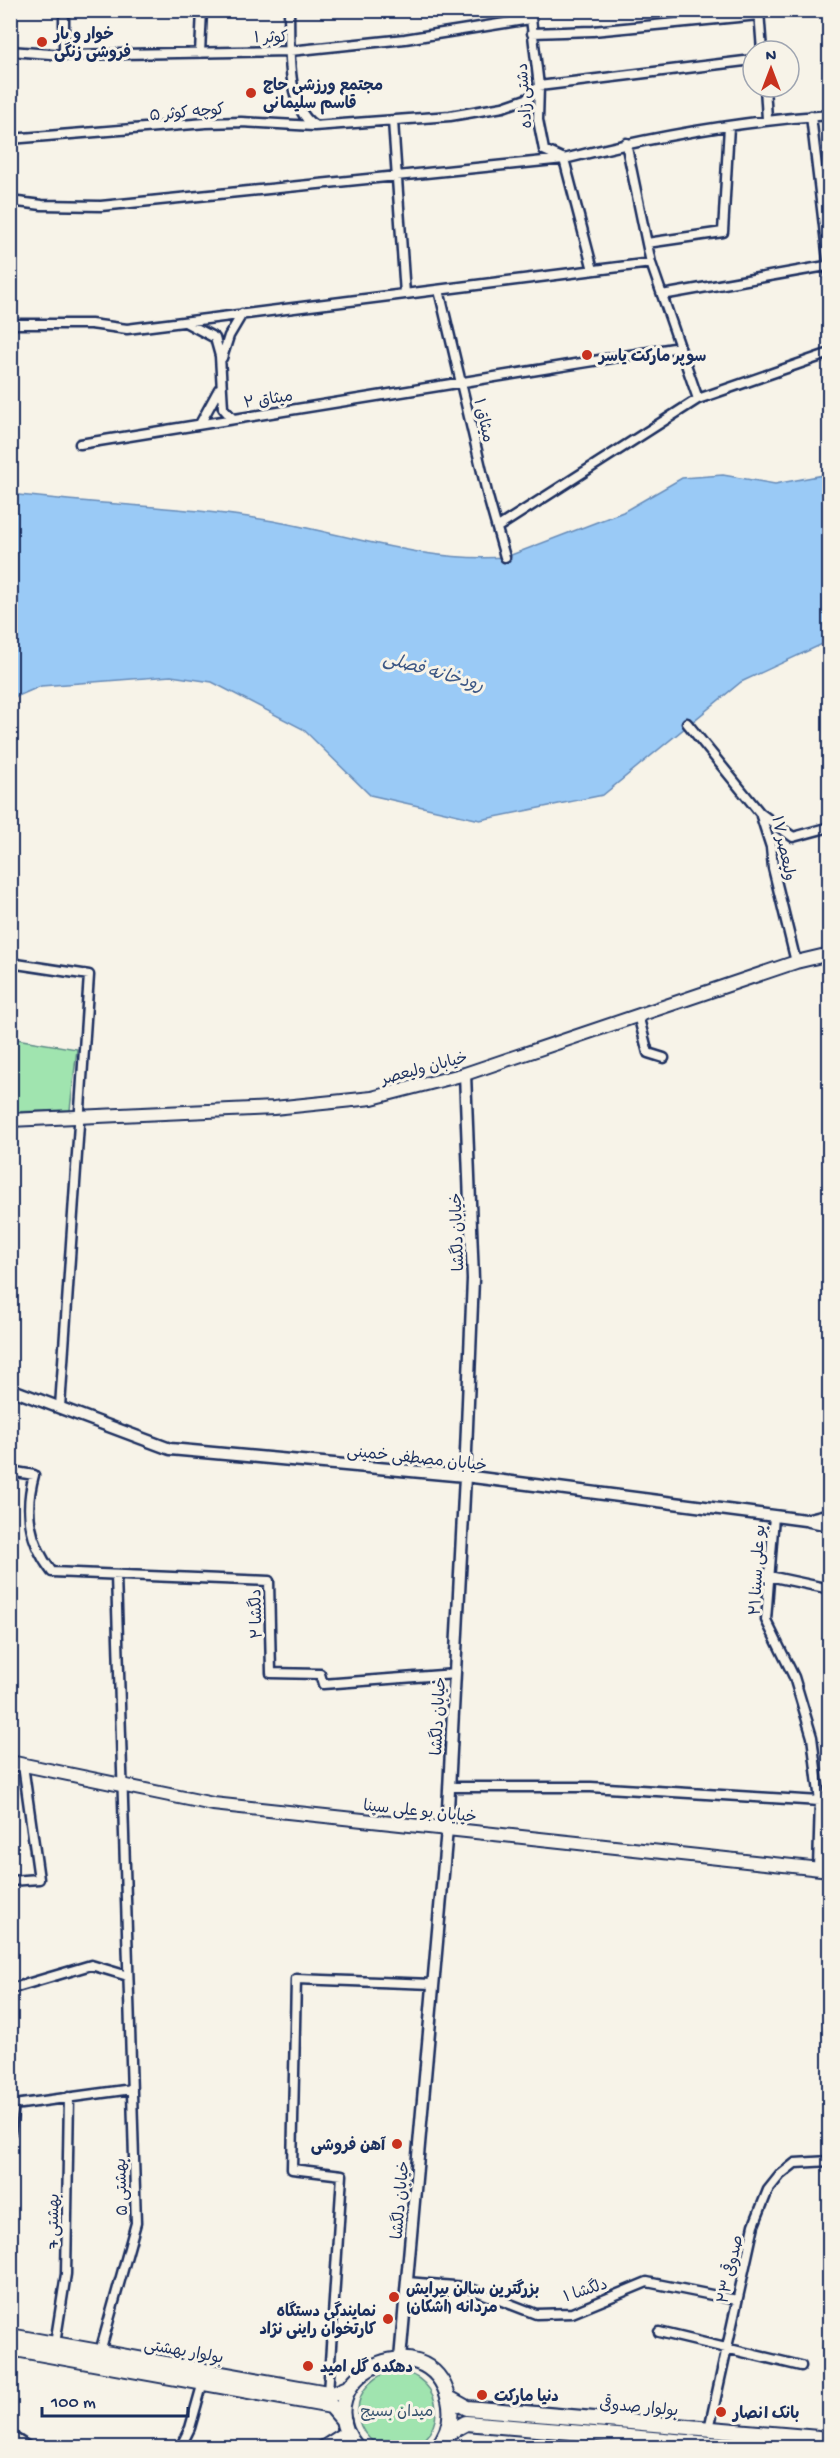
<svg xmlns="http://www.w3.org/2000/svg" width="840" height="2458" font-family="'Gochi Hand','Playpen Sans Arabic',sans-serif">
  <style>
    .green { fill: #a0e4af; stroke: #5e8a86; stroke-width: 1.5 }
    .water { fill: #9acaf6; stroke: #678cb9; stroke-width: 1.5 }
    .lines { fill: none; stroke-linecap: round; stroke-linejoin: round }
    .minor-casing { stroke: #1b2f5e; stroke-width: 13 }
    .tertiary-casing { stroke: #1b2f5e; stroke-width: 15 }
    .secondary-casing { stroke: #1b2f5e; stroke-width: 16 }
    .primary-casing { stroke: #1b2f5e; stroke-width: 18 }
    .minor { stroke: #f7f3e8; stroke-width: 8 }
    .tertiary { stroke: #f7f3e8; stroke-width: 10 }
    .secondary { stroke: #f7f3e8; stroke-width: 12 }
    .primary { stroke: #f7f3e8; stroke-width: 14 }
    .poi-dot { fill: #c8321e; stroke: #f7f3e8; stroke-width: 2 }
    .labels { text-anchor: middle; stroke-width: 6; stroke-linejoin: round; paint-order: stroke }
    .poi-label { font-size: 16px; font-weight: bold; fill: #1b2f5e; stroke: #f7f3e8; text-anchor: start }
    .street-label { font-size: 16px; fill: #1b2f5e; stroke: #f7f3e8 }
    .park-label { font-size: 16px; fill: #36536e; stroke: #f7f3e8 }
    .water-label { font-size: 18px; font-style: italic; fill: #3b5684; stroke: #f7f3e8 }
  </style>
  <rect width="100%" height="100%" fill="#f7f3e8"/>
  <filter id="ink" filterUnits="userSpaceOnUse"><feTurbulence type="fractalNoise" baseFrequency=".0167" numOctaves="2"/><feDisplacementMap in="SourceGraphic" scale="12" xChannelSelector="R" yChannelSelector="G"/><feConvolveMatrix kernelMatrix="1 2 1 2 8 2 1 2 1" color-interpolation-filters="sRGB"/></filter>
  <g filter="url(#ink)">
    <path class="green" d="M10 1038 77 1049 70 1110 11 1112Z
      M358 2411a39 39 0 1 1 78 0a39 39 0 1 1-78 0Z"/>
    <path class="water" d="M829 474V641L741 682 603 795 480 820 370 795 303 729 212 682 171 676 41 686 11 699V494C98 505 186 506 273 521 351 535 425 563 506 557L623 512 682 478 723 475 775 484Z"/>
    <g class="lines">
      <g class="minor-casing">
        <path id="minor" d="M289 10C290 42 285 107 314 125
          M530 10 539 86 538 120 544 150 564 159 593 270
          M759 11 762 51
          M64 19V55
          M532 33 593 31 759 15
          M10 51 64 55 290 51 405 39 530 19
          M200 53 202 10
          M765 87 767 119
          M811 116 830 277
          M393 121 405 294
          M10 139 206 123 241 122 314 126 450 116 503 107 529 98 539 86 753 60
          M626 143 651 263 698 399
          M10 201 42 205 101 206 564 159C651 137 740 121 830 115
          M647 243 723 232 729 126
          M439 290 488 497 505 557
          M662 295 826 266
          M185 322 215 338 220 356 223 408 233 419
          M10 324H91L127 329 651 263
          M222 358 229 336 242 314
          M200 424 219 389
          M80 444 680 347
          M498 527 698 399 830 353
          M687 723 760 813
          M796 962 773 868 771 847 760 813 793 837 830 827
          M10 963 89 975 60 1407
          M638 1015 648 1053 664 1058
          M10 1471 34 1475C24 1511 29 1542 52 1572L269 1581 271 1673 320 1674 323 1684 455 1674
          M774 1516 766 1620 794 1677 812 1737 820 1801 818 1868
          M769 1576 830 1589
          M449 1787H591L820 1801
          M10 1881 39 1879 23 1765
          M10 1989 91 1965 128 1976
          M10 2133 14 2105 132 2089
          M407 2282 466 2287 536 2314 572 2313 647 2282 737 2300
          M659 2332 801 2366
          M55 2344 66 2274 69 2097
          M100 2352 136 2223 116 1575
          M328 2393 342 2175 292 2169 296 1979 433 1984
          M709 2429 754 2225 768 2190 780 2175 795 2163 830 2161
          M10 2435 30 2448
          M180 2448 190 2428 203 2382"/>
      </g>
      <g class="tertiary-casing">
        <path id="tertiary" d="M10 1389 170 1449 465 1476 805 1520 830 1514
          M809 1521 830 1525
          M400 2359 447 1829 465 1476 473 1279 465 1074"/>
      </g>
      <g class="secondary-casing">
        <path id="secondary" d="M10 1120 274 1108 372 1098 465 1074 796 962 830 954
          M10 1762 213 1804 830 1870
          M322 2448 347 2432"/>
      </g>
      <g class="primary-casing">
        <path id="primary" d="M10 2336 333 2394 350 2387
          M10 2348 331 2406 344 2421
          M449 2398 467 2408 830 2439
          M446 2434 466 2423 757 2448
          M357 2448C300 2378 428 2316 449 2400 453 2417 448 2434 437 2448"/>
      </g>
      <use href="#minor" class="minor"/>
      <use href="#tertiary" class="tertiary"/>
      <use href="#secondary" class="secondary"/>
      <use href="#primary" class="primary"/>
    </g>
  </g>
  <g class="poi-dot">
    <circle cx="42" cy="42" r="6"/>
    <circle cx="251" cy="93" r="6"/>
    <circle cx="587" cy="355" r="6"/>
    <circle cx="397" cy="2144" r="6"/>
    <circle cx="394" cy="2297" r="6"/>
    <circle cx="388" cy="2319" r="6"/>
    <circle cx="308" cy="2366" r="6"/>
    <circle cx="482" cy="2395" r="6"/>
    <circle cx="721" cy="2412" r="6"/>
  </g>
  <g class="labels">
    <g class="poi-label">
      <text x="54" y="39">خوار و بار<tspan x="54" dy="18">فروشی زنگی</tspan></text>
      <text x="263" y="90">مجتمع ورزشی حاج<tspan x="263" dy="18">قاسم سلیمانی</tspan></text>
      <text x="599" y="361">سوپر مارکت یاسر</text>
      <text x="385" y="2150" text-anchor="end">آهن فروشی</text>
      <text x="406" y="2294">بزرگترین سالن پیرایش<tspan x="406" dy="18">مردانه (اشکان)</tspan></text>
      <text x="376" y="2316" text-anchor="end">نمایندگی دستگاه<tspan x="376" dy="18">کارتخوان راینی نژاد</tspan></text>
      <text x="320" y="2372">دهکده گل امید</text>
      <text x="494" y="2401">دنیا مارکت</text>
      <text x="733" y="2418">بانک انصار</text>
    </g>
    <g class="street-label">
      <text transform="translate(271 36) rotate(-1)" y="6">کوثر ۱</text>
      <text transform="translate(523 96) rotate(-94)" y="6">دشتی زاده</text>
      <text transform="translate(187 111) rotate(-5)" y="6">کوچه کوثر ۵</text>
      <text transform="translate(268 398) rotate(-9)" y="6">میثاق ۲</text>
      <text transform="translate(485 420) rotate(77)" y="6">میثاق ۱</text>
      <text transform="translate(785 848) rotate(78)" y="6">ولیعصر ۱۷</text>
      <text transform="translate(424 1067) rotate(-15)" y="6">خیابان ولیعصر</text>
      <text transform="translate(456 1232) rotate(-92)" y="6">خیابان دلگشا</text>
      <text transform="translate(417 1457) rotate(6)" y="6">خیابان مصطفی خمینی</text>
      <text transform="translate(756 1570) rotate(-87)" y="6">بو علی سینا ۲۱</text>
      <text transform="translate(255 1614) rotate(-92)" y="6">دلگشا ۲</text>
      <text transform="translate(437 1716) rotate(-87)" y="6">خیابان دلگشا</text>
      <text transform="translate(420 1810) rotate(6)" y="6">خیابان بو علی سینا</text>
      <text transform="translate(120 2187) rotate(-92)" y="6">بهشتی ۵</text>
      <text transform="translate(399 2200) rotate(-85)" y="6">خیابان دلگشا</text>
      <text transform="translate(52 2221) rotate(-89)" y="6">بهشتی 7</text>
      <text transform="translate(729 2269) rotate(-77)" y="6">صدوقی ۲۳</text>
      <text transform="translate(585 2289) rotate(-18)" y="6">دلگشا ۱</text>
      <text transform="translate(184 2350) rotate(10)" y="6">بولوار بهشتی</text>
      <text transform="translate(639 2406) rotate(5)" y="6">بولوار صدوقی</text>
    </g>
    <g class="park-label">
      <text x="397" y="2416">میدان بسیج</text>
    </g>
    <g class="water-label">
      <text transform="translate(434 671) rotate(16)" y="6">رودخانه فصلی</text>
    </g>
  </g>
  <rect width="840" height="2458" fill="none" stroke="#f7f3e8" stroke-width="36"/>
  <rect x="18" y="18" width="804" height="2422" fill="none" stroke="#1b2f5e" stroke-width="2" filter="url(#ink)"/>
  <g transform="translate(771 69)"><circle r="28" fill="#f7f3e8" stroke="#9fa5b1" stroke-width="1.5"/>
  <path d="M0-4.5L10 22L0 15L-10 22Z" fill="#c8321e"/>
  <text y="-9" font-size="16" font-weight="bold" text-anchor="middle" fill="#1b2f5e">N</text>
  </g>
  <path d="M42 2407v9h146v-9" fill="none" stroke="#1b2f5e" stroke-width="3"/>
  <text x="51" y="2407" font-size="18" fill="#1b2f5e" stroke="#f7f3e8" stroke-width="4.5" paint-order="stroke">100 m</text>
</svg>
